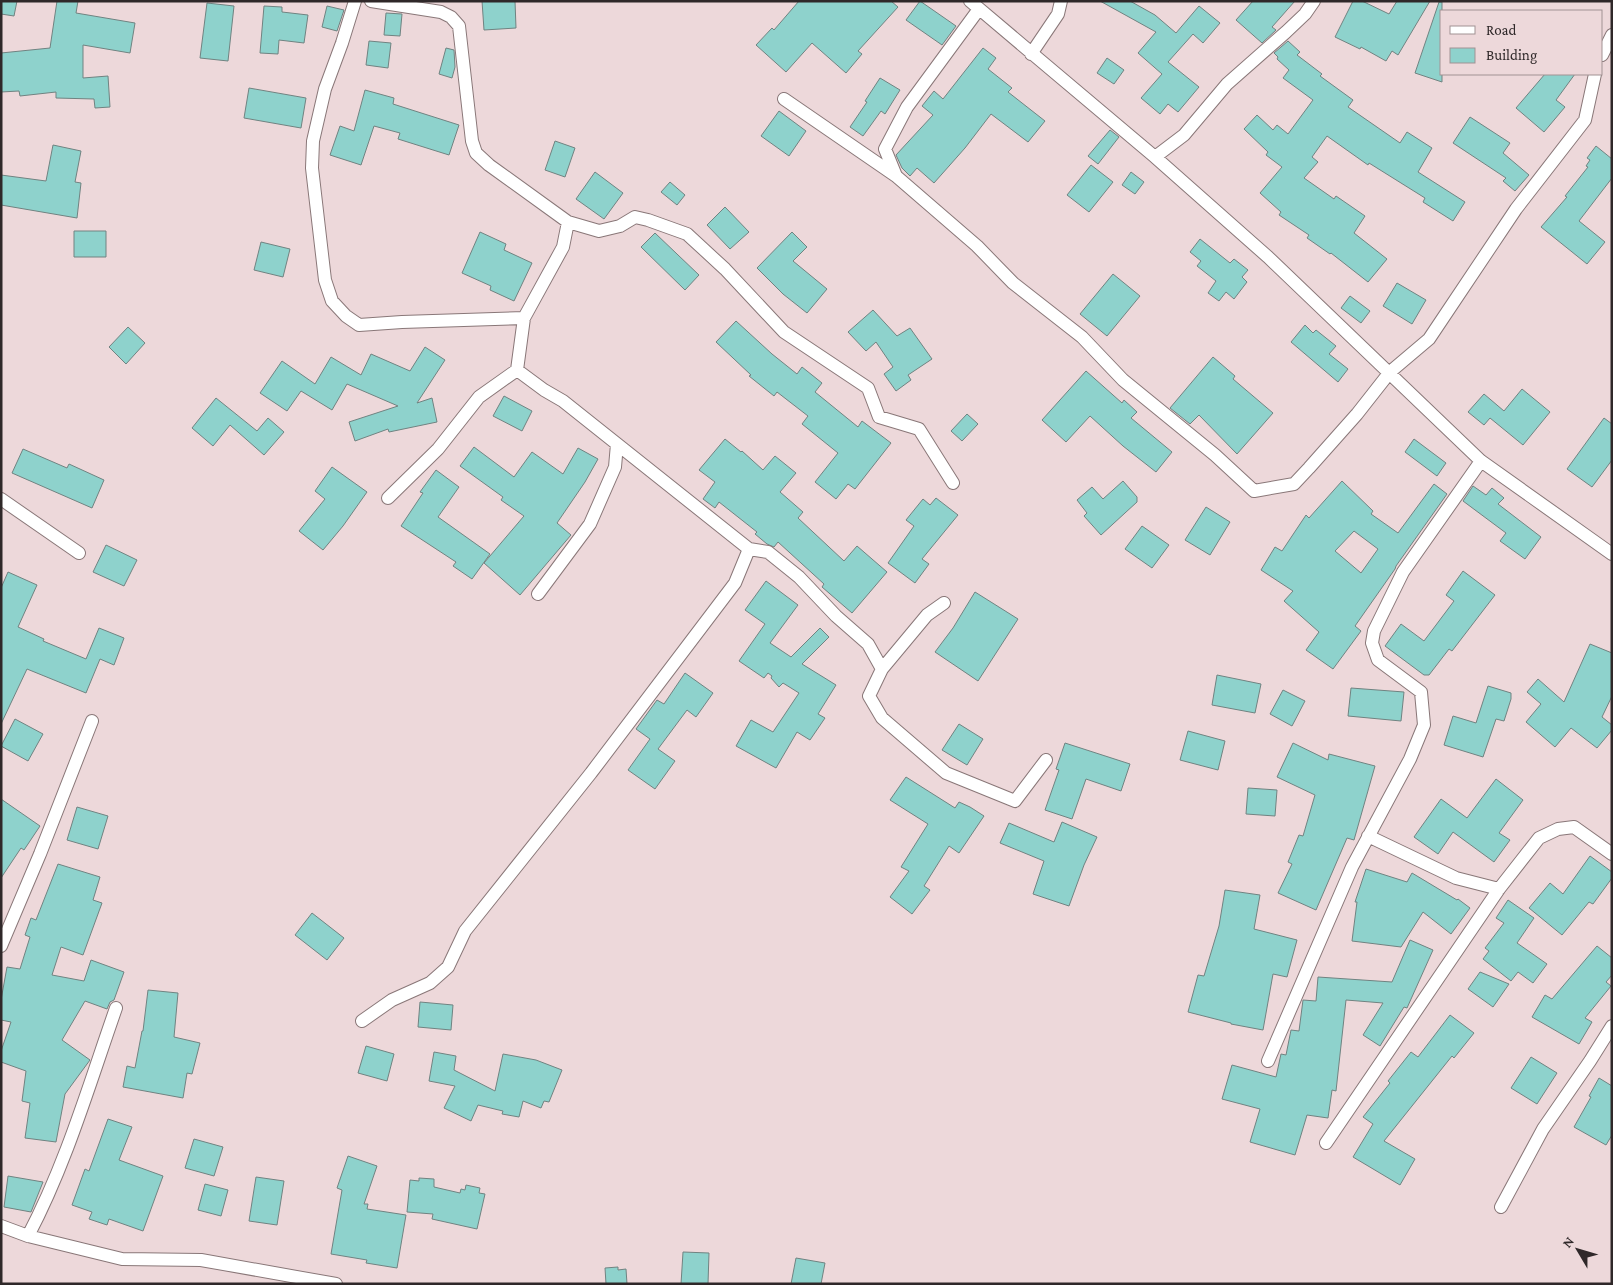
<svg xmlns="http://www.w3.org/2000/svg" width="1613" height="1285" font-family="'Crimson Pro',serif">
  <style>
    .building { fill: #8ed2cc; stroke: #708381; fill-rule: evenodd }
    .lines { fill: none; stroke-linecap: round; stroke-linejoin: round }
    .street-casing { stroke: #897778; stroke-width: 14 }
    .street { stroke: #fff; stroke-width: 12 }
  </style>
  <rect width="100%" height="100%" fill="#edd8da"/>
  <path class="building" d="M1 1H17L14 16 1 14Z
    M57 1H78L76 13 135 23 130 53 83 45V78L108 76 110 107 95 108 94 99 56 98V92L20 96 19 91 1 92V53L50 48Z
    M482 1H515L516 28 484 30Z
    M799 1H891L898 7 858 51 862 54 846 73 812 43 786 72 756 45 772 28 774 30Z
    M920 1 956 26 942 45 906 20Z
    M1100 1H1130L1155 15 1176 33 1199 6 1220 23 1203 43 1193 34 1168 62 1199 87 1178 112 1168 104 1160 114 1141 98 1162 74 1138 53 1156 32Z
    M1253 1H1295L1272 27 1276 30 1262 43 1236 20Z
    M1353 1H1362L1389 14 1397 1H1430L1398 55 1392 51 1386 61 1361 47 1360 49 1335 37Z
    M1439 2H1442V82L1415 73Z
    M207 3 234 6 228 61 200 58Z
    M264 6 282 7V12L308 15 304 43 279 40 278 54 260 53Z
    M327 6 344 10 337 31 322 27Z
    M386 13 402 14 400 36 384 35Z
    M369 41 391 43 388 68 366 65Z
    M1288 41 1300 52 1297 55 1322 74 1320 76 1353 100 1348 107 1400 143 1407 132 1432 148 1418 172 1465 202 1453 221 1423 202 1425 198 1369 163 1368 165 1327 136 1312 157 1318 162 1304 178 1334 199 1336 196 1365 216 1354 233 1387 259 1368 282 1331 253 1330 254 1307 238 1309 235 1279 215 1281 212 1260 193 1282 167 1266 155 1268 152 1244 129 1257 115 1273 130 1277 125 1288 134 1313 100 1283 78 1289 70 1277 59 1278 57 1274 53Z
    M446 48 454 50 455 67 452 78 439 74Z
    M983 48 996 58 988 69 1012 88 1008 92 1045 121 1028 142 991 114 965 148 934 183 917 168 910 176 902 168 896 155 933 115 922 106 934 91 943 99Z
    M1107 58 1124 70 1114 84 1097 73Z
    M1545 74H1575L1556 100 1565 107 1544 132 1516 108Z
    M880 78 900 90 885 114 881 111 863 136 850 127 867 102 865 101Z
    M249 88 306 98 301 128 244 118Z
    M365 90 394 98 393 104 459 125 449 155 398 139 400 133 374 126 361 165 330 155 340 126 354 131Z
    M779 111 806 131 789 156 761 136Z
    M1470 117 1510 143 1503 153 1529 175 1515 191 1503 181 1506 178 1453 143Z
    M1110 130 1119 137 1098 164 1088 156Z
    M555 141 575 148 565 177 545 170Z
    M53 145 81 151 75 182 81 183 77 218 1 205V175L46 181Z
    M1596 146 1612 159V178L1579 221 1605 242 1587 264 1541 227 1567 197 1565 196 1588 167 1586 166 1590 160 1587 158Z
    M1091 165 1113 182 1089 212 1067 195Z
    M595 172 623 193 604 219 576 199Z
    M1131 172 1144 182 1135 194 1122 185Z
    M670 182 685 195 677 205 661 192Z
    M725 207 749 232 730 249 707 225Z
    M74 231H106V257H74Z
    M480 232 506 244 504 250 532 263 514 301 490 290 491 286 462 273Z
    M792 232 807 247 793 261 827 289 807 313 783 294 757 268Z
    M655 233 699 275 685 290 641 247Z
    M1200 239 1230 263 1234 259 1248 270 1242 277 1247 282 1234 299 1226 292 1219 301 1208 293 1216 281 1197 266 1201 261 1190 252Z
    M261 242 290 249 283 277 254 270Z
    M1113 274 1140 296 1107 336 1080 314Z
    M1397 283 1426 300 1412 324 1383 306Z
    M1350 296 1370 311 1361 323 1341 308Z
    M873 310 897 336 910 328 932 359 908 375 911 380 896 391 884 374 893 367 876 342 866 351 848 332Z
    M736 321 772 354 797 374 802 367 822 383 815 392 858 427 862 421 891 443 855 489 848 484 836 499 815 482 838 453 802 424 808 416 777 392 774 396 749 376 751 375 716 342Z
    M1305 325 1313 333 1316 330 1336 346 1329 354 1348 369 1338 382 1291 342Z
    M128 327 145 343 126 364 109 347Z
    M425 347 445 360 417 403 432 398 437 422 389 432 388 429 355 441 349 422 398 406 347 384 332 410 301 391 287 411 260 393 282 361 315 384 331 357 361 375 371 354 410 371Z
    M1213 357 1235 376 1233 379 1273 413 1237 454 1199 415 1190 424 1170 408Z
    M1086 371 1122 403 1124 400 1137 412 1131 418 1172 452 1156 472 1123 446 1090 416 1066 442 1042 420Z
    M1522 389 1550 412 1523 445 1490 418 1484 425 1468 412 1484 394 1504 411Z
    M504 396 532 411 522 431 493 416Z
    M216 398 257 431 268 418 284 432 264 455 230 425 213 446 192 428Z
    M967 414 978 424 962 441 951 431Z
    M1604 418 1612 424V460L1592 487 1567 469Z
    M725 439 741 452 742 451 763 470 775 456 796 473 780 492 803 512 798 518 844 561 857 546 887 572 852 613 822 587 824 584 778 542 774 547 767 544 755 534 757 532 719 502 715 508 703 499 715 482 699 470Z
    M1414 439 1446 463 1437 476 1405 452Z
    M474 447 514 477 532 452 563 474 578 448 598 459 585 482 557 523 571 535 520 595 484 563 524 516 501 500 503 497 460 466Z
    M23 449 67 468 69 464 104 480 92 508 12 473Z
    M332 467 367 492 343 526 323 550 299 531 325 499 315 491Z
    M436 470 459 487 438 517 490 554 472 579 453 566 456 562 401 526 423 493 420 492Z
    M1123 481 1137 497V502L1101 535 1084 516 1087 513 1077 500 1092 487 1103 499Z
    M1342 481 1373 511 1371 514 1398 533 1434 484 1447 494 1396 566 1395 569 1355 626 1361 631 1333 669 1306 650 1319 632 1284 601 1293 591 1261 570 1275 547 1282 551 1306 515 1309 518ZM1354 531 1378 549 1361 573 1335 551Z
    M1473 486 1486 495 1492 488 1504 498 1498 504 1541 537 1525 559 1500 541 1506 533 1463 501Z
    M936 498 958 515 922 559 929 564 915 583 888 563 914 526 906 520 923 499 930 505Z
    M1206 507 1230 522 1210 555 1185 540Z
    M1142 526 1169 545 1152 568 1125 549Z
    M106 545 137 560 124 586 93 572Z
    M1463 571 1495 595 1452 651 1449 649 1429 675H1424L1385 646 1401 624 1424 641 1454 601 1446 595Z
    M8 572 37 585 18 627 44 639 43 641 86 659 99 628 124 638 114 665 100 659 86 693 27 669 1 724V588Z
    M766 581 798 605 770 643 791 657 820 628 829 637 802 664 836 685 818 714 825 718 810 740 797 732 776 768 736 746 751 720 773 732 799 693 783 683 779 687 771 678 772 676 768 673 764 678 739 661 765 624 745 610Z
    M975 592 1018 619 978 681 935 652 953 628Z
    M1590 644 1612 653V696L1602 717 1612 725V730L1597 748 1571 728 1555 747 1526 722 1541 704 1527 692 1538 679 1564 702Z
    M685 673 713 693 696 717 687 710 658 749 675 761 655 789 628 770 650 739 636 729 657 700 664 704Z
    M1217 675 1261 684 1255 713 1212 705Z
    M1488 686 1511 693V699L1504 721 1496 719 1483 757 1444 745 1453 716 1476 723Z
    M1351 688 1404 692 1401 721 1348 716Z
    M1283 690 1305 701 1292 726 1270 714Z
    M15 719 43 734 28 761 1 746Z
    M959 724 983 739 967 765 942 750Z
    M1188 731 1225 741 1218 770 1180 760Z
    M1065 743 1130 764 1121 791 1086 779 1072 819 1045 810 1059 770 1056 769Z
    M1293 743 1328 760 1329 754 1375 766 1354 840 1347 838 1316 910 1278 893 1292 864 1288 862 1299 835 1303 836 1315 795 1277 777Z
    M906 777 955 808 959 802 970 807 984 816 959 853 949 846 924 886 930 890 912 914 890 897 909 871 901 867 928 824 890 800Z
    M1496 779 1523 800 1499 833 1510 840 1494 862 1453 832 1438 854 1414 837 1441 799 1467 818Z
    M1248 788 1277 790 1275 816 1246 814Z
    M1 799 40 826 24 850 21 848 1 878Z
    M77 807 108 816 98 849 67 840Z
    M1062 822 1097 837 1084 865 1069 906 1033 894 1044 861 1000 843 1009 823 1054 842Z
    M1590 856 1612 872V878L1593 904 1589 902 1562 935 1529 908 1550 883 1563 894Z
    M58 864 100 877 93 900 102 903 83 955 61 947 52 975 84 981 91 960 124 972 114 1000 110 1002 107 1009 85 1001 62 1040 90 1060 65 1094 56 1142 25 1138 30 1103 22 1101 26 1071 1 1062V1051L11 1022 1 1020V1000L7 967 20 969 30 937 25 935 31 918 36 920Z
    M1366 869 1407 882 1412 873 1457 900 1458 899 1470 908 1451 934 1423 912 1401 947 1352 941 1357 902H1355Z
    M1225 890 1260 895 1254 929 1297 940 1287 977 1273 974 1263 1030 1231 1024V1023L1188 1012 1198 975 1204 976 1219 926Z
    M1508 900 1534 918 1517 943 1547 964 1533 983 1518 972 1511 981 1483 959 1489 951 1485 948 1504 923 1496 918Z
    M312 913 344 938 327 960 295 935Z
    M1410 940 1433 950 1407 1008 1404 1007 1380 1046 1363 1035 1383 1003 1346 1000 1336 1091 1332 1090 1328 1118 1307 1115 1295 1155 1250 1142 1260 1109 1222 1099 1232 1065 1276 1077 1281 1054 1286 1055 1291 1030 1299 1031 1303 1000 1316 1001 1318 977 1392 982Z
    M1597 946 1612 958V975L1606 982 1611 986 1585 1018 1592 1022 1579 1044 1532 1017 1545 995 1552 999Z
    M1480 972 1509 984 1493 1007 1468 989Z
    M148 990 178 993 174 1037 200 1043 192 1074 187 1073 183 1098 123 1087 127 1066 135 1068 142 1031H143Z
    M420 1002 453 1005 451 1030 418 1027Z
    M1450 1015 1474 1033 1454 1058 1452 1056 1384 1141 1415 1159 1400 1185 1353 1157 1373 1124 1363 1117 1390 1083 1388 1081 1411 1052 1418 1057Z
    M366 1046 394 1054 387 1081 358 1073Z
    M434 1052 456 1056 454 1070 495 1091 503 1054 536 1060 562 1070 549 1102 544 1101 541 1108 523 1101 519 1117 502 1114 503 1111 478 1105 471 1121 444 1108 455 1086 429 1081Z
    M1531 1057 1557 1073 1537 1104 1511 1088Z
    M1599 1078 1612 1086V1135L1606 1145 1574 1127 1591 1097 1589 1096Z
    M108 1119 132 1127 119 1160 163 1176 143 1231 109 1219 107 1225 89 1219 92 1212 72 1205 85 1169 89 1171Z
    M194 1139 223 1147 214 1176 185 1168Z
    M348 1156 377 1166 364 1204H368L367 1209 406 1215 397 1268 366 1263 367 1260 331 1254 342 1190 337 1188Z
    M8 1176 43 1182 31 1212 4 1207Z
    M256 1177 284 1181 277 1225 249 1221Z
    M419 1178 434 1179V1187L460 1193 461 1189 465 1190 466 1185 480 1188 479 1193 485 1194 477 1229 432 1219 433 1214 407 1212 410 1180 419 1181Z
    M205 1184 228 1190 221 1216 198 1210Z
    M683 1252 709 1253 708 1284H681Z
    M796 1258 825 1263 821 1284H791Z
    M618 1267V1270L626 1269 627 1284H606L605 1268Z"/>
  <g class="lines">
    <g class="street-casing">
      <path id="street" d="M355 1 342 43 325 89 313 141 312 168 325 280 332 301 346 316 359 325 402 322 524 318
        M371 1 441 12 451 17 459 26 472 141 476 153 489 165 568 222 599 231 620 226 635 217 648 220 687 234 725 269 784 332 868 388 879 417 919 429 953 483
        M970 1 1155 157 1268 257 1481 461 1612 554
        M979 9 907 107 885 149 896 176 977 246 1013 283 1082 337 1123 380 1215 455 1254 491 1294 484 1309 468 1357 414 1390 372 1429 339 1516 209 1585 120 1595 74
        M1031 54 1058 14 1061 1
        M1602 55 1612 35
        M784 99 896 176
        M1155 157 1184 135 1227 84 1286 32 1305 14 1314 1
        M517 370 544 390 563 401 749 549 768 552 799 577 836 616 868 644 882 669 869 696 882 718 946 773 1015 801 1046 760
        M388 498 438 449 479 397 517 370 524 318 563 247 568 222
        M1 499 79 553
        M538 594 590 524 615 467 617 444
        M882 669 927 615 944 603
        M1368 836 1456 878 1499 889
        M1 946 40 854 92 721
        M362 1021 392 1000 430 983 448 967 465 931 591 773 735 583 749 549
        M1268 1061 1352 867 1410 759 1424 725 1421 692 1378 660 1372 643 1374 631 1403 572 1481 461
        M1326 1143 1499 889 1539 838 1558 829 1574 827 1612 854
        M1501 1207 1543 1129 1590 1061 1612 1026
        M1 1226 28 1236C66 1164 89 1085 116 1008
        M28 1236 122 1259 201 1260 336 1284"/>
    </g>
    <use href="#street" class="street"/>
  </g>
  <rect width="1613" height="1285" fill="none" stroke="#2f2829" stroke-width="5"/>
  <rect x="1440" y="10" width="162" height="65" fill="#edd8da" stroke="#a19293"/>
  <rect x="1450" y="26" width="25" height="8" fill="#ffffff" stroke="#a19293"/>
  <text x="1486" y="35" font-size="15" fill="#2f2829">Road</text>
  <rect x="1450" y="48" width="25" height="15" fill="#8ed2cc" stroke="#a19293"/>
  <text x="1486" y="60" font-size="15" fill="#2f2829">Building</text>
  <g transform="translate(1578 1250) rotate(308)" stroke="#edd8da" stroke-width="4" paint-order="stroke">
  <path d="M0-4L9 19L0 12L-9 19Z" fill="#2f2829"/>
  <text y="-8" font-size="14" font-weight="bold" text-anchor="middle" fill="#2f2829">N</text>
  </g>
</svg>
